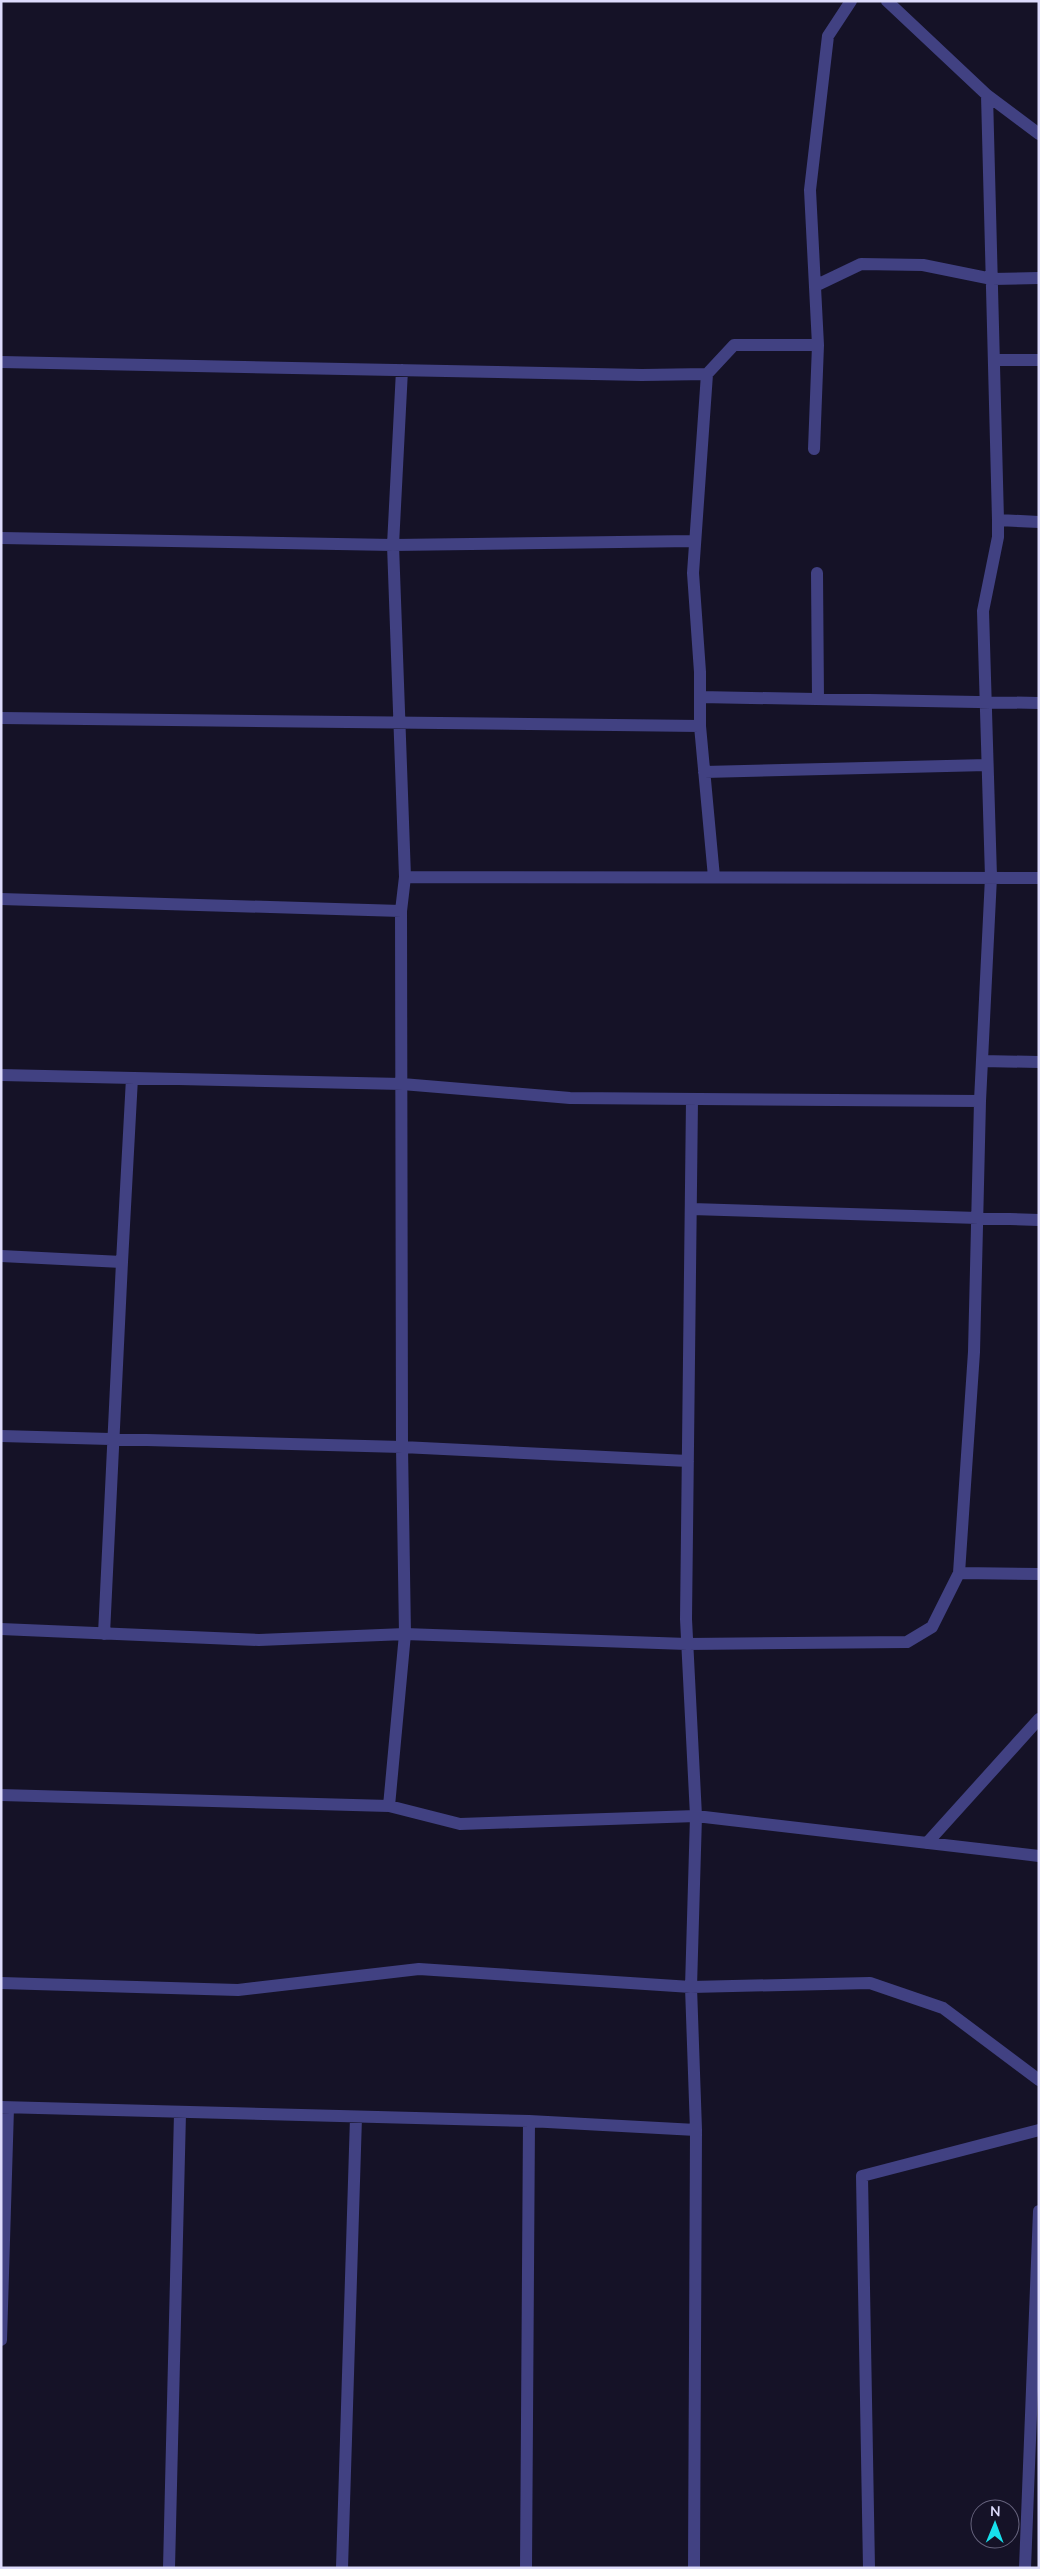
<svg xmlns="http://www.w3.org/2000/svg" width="1040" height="2569" font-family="'Nunito Sans',sans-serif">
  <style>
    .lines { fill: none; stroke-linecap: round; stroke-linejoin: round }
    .minor { stroke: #414182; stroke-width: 12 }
  </style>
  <rect width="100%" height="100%" fill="#151227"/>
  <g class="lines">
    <path class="minor" d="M887 1 987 95 1039 134
      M815 286 861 264 923 265 992 279 1039 278
      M995 360H1039
      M1 362 642 375 707 374 734 345H818
      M707 374 693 573 700 672V726L714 877
      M814 449 818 345 810 190 828 36 851 1
      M998 520 1039 522
      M1 538 393 545 693 541
      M817 573 818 699
      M700 697 1039 703
      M1 718 700 726
      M704 772 987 765
      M405 877 1039 878
      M1 899 401 911
      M982 1061 1039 1062
      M1 1075 402 1084 570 1098 980 1101
      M692 1099 686 1619 696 1816 691 1987 696 2130 694 2568
      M692 1209 1039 1220
      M1 1256 122 1262 104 1634
      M122 1262 132 1078
      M1 1436 402 1447 688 1461
      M959 1573 1039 1574
      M1 1629 259 1640 405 1634 687 1644 907 1642 932 1627 959 1573 974 1352 980 1101 991 877 983 611 998 537V520L987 95
      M1 1795 389 1806 460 1824 696 1816 1039 1856
      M389 1806 405 1634 402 1447 401 911 405 877 393 545 402 370
      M927 1843 1039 1719
      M1 1983 238 1990 419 1969 691 1987 870 1983 943 2008 1039 2080
      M1 2107 529 2121 696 2130
      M1 2340 8 2108
      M169 2568 180 2113
      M342 2568 356 2117
      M526 2568 529 2121
      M869 2568 862 2176 1039 2130
      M1025 2568 1039 2211"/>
  </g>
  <rect width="1040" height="2569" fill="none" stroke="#dddbfc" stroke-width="5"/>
  <g transform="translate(995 2524) rotate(1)"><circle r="24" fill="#151227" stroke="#65627c"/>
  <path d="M0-4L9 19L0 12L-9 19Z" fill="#17e0ec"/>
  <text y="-8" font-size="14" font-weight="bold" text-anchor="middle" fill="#dddbfc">N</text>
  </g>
</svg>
